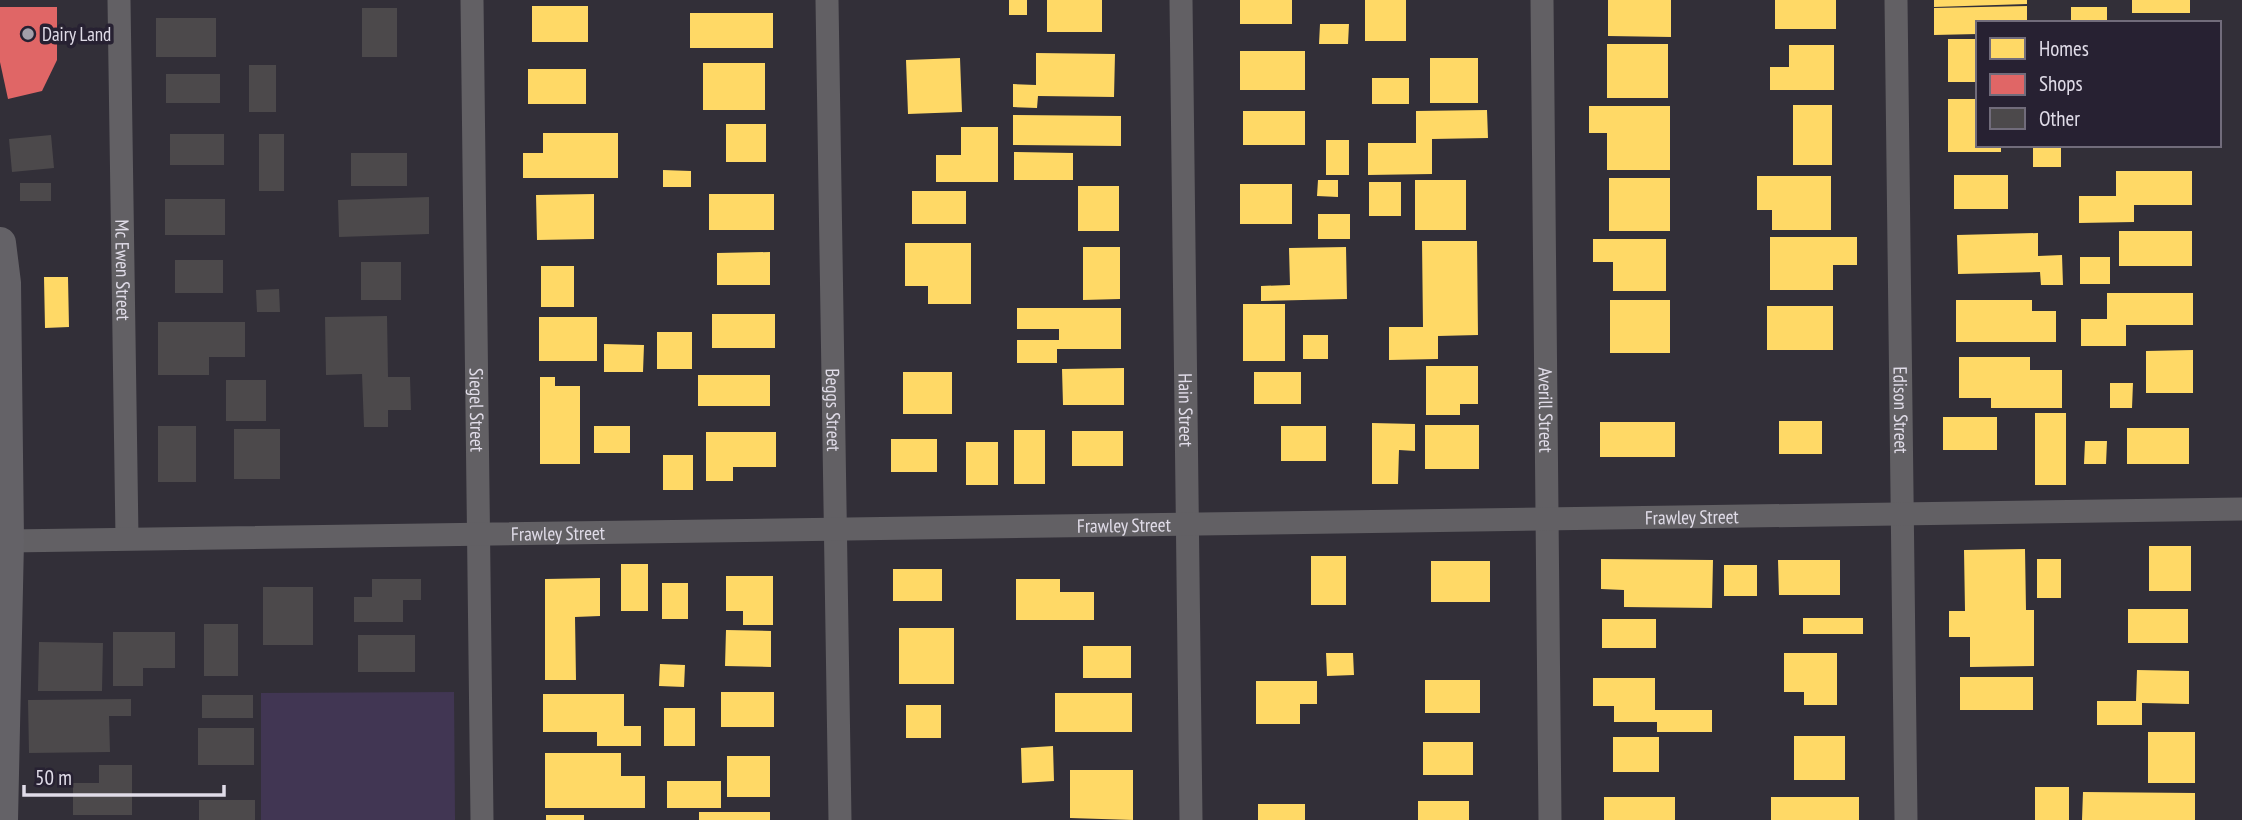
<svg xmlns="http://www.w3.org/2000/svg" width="2242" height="820" font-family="'PT Sans Narrow',sans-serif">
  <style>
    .green { fill: #413653 }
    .homes { fill: #ffd966 }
    .shops { fill: #e06666 }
    .building { fill: #4c494b }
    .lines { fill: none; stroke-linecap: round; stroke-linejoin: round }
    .street { stroke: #626064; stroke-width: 23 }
    .secondary { stroke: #646267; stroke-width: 32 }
    .poi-dot { fill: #a39faa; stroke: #272132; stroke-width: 2.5 }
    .labels { text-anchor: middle; stroke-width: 7; stroke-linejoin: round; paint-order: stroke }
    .poi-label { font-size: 19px; fill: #e0dce8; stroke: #272132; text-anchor: start }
    .street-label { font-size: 19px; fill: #e0dce8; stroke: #272132 }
  </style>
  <rect width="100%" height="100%" fill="#322f38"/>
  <path class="green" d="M454 692 455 820H261V693Z"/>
  <path class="homes" d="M1009 0H1027V15H1009Z
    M1047 0H1102V32H1047Z
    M1240 0H1292V24H1240Z
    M1365 0H1406V41H1365Z
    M1608 0H1671V37L1608 36Z
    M1775 0H1836V29H1775Z
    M1934 0H2027V4L1934 7Z
    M2132 0H2190V13H2132Z
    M532 6H588V42H532Z
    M2027 6V23H1978V34L1934 35V8Z
    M2071 7H2107V23H2071Z
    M690 13H773V48H690Z
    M1320 24H1349L1348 44H1319Z
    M1948 39H1978V82H1948Z
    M1607 44H1668V98H1607Z
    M1789 45H1834V90H1770V67H1789Z
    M1240 51H1305V90H1240Z
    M1036 53 1115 54 1114 97 1038 96 1037 108 1013 107V84L1036 85Z
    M960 58 962 112 908 114 906 60Z
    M1430 58H1478V103H1430Z
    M703 63H765V110H703Z
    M528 69H586V104H528Z
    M1372 78H1409V104H1372Z
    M1948 99H1978V145H2001V152H1948Z
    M1793 105H1832V165H1793Z
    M1589 106H1670V170H1607V133H1589Z
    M1487 110 1488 138 1432 139V174L1368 175V143H1416V111Z
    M1243 111H1305V145H1243Z
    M1013 115 1121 116V146L1013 145Z
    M726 124H766V162H726Z
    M961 127H998V182H936V155H961Z
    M543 133H618V178H523V153H543Z
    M1326 140H1349V175H1326Z
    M2033 145H2061V167H2033Z
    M1014 152 1073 153V180H1014Z
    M663 170 691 171V187H663Z
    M2116 171H2192V205H2134V222L2079 223V196H2116Z
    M1954 175H2008V209H1954Z
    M1757 176H1831V230H1772V210H1757Z
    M1609 178H1670V231H1609Z
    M1318 180H1338V197L1317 196Z
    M1415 180H1466V230H1415Z
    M1369 182H1401V216H1369Z
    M1240 184H1292V224H1240Z
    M1078 186H1119V231H1078Z
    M912 191H966V224H912Z
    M594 194V239L537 240 536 195Z
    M709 194H774V230H709Z
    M1318 214H1350V239H1318Z
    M2119 231H2192V266H2119Z
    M2038 233V256L2062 255 2063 285H2041L2040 272 1958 274 1957 235Z
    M1770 237H1857V265H1833V290H1770Z
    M1593 239H1666V291H1613V262H1593Z
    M1422 241H1477L1478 335 1438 336V359L1389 360V327H1423Z
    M905 243H971V304H928V286H905Z
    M1083 247H1120V299L1083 300Z
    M1346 247 1347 299 1261 301V286L1290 285 1289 248Z
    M770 252V285H717V253Z
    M2080 257H2110V284H2080Z
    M541 266H574V307H541Z
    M44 277H68L69 327 45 328Z
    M2107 293H2193V325H2126V346H2081V319H2107Z
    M1610 300H1670V353H1610Z
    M1956 300H2032V311H2056V342H1956Z
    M1243 304H1285V361H1243Z
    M1767 306H1833V350H1767Z
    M1017 308H1121V349H1057V363H1017V340H1059V329H1017Z
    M712 314H775V348H712Z
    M539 317H597V361H539Z
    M657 332H692V369H657Z
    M1303 335H1328V359H1303Z
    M604 344 644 345 643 372H604Z
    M2193 350V393H2146V351Z
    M1959 357H2030V370H2062V408H1991V398H1959Z
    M1426 366H1478V404H1460V415H1426Z
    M1124 368V405H1063L1062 369Z
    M903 372H952V414H903Z
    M1254 372H1301V404H1254Z
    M698 375H770V406H698Z
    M540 377H555V386H580V464H540Z
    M2110 383H2133L2132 408H2110Z
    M2035 413H2066V485H2035Z
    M1943 417H1997V450H1943Z
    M1779 421H1822V454H1779Z
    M1600 422H1675V457H1600Z
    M1372 423 1415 424V451L1399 450 1398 484H1372Z
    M1425 425H1479V469H1425Z
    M594 426H630V453H594Z
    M1281 426H1326V461H1281Z
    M2127 428H2189V464H2127Z
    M1014 430H1045V484H1014Z
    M1072 431H1123V466H1072Z
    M706 432H776V467H733V481H706Z
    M891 439H937V472H891Z
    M2085 441H2107L2106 464H2084Z
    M966 442H998V485H966Z
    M663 455H693V490H663Z
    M2149 546H2191V591H2149Z
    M2025 549 2026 610H2034V666L1970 667V637H1949V611H1965L1964 550Z
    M1311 556H1346V605H1311Z
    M1601 559 1713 560 1712 608 1624 607V590L1601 589Z
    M2037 559H2061V598H2037Z
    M1778 560H1840V595H1779Z
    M1431 561H1490V602H1431Z
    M621 564H648V611H621Z
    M1724 565H1757V596H1724Z
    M893 569H942V601H893Z
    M726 576H773V625H743V611H726Z
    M600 578V616L575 617 576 680H545V579Z
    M1016 579H1060V592H1094V620H1016Z
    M662 583H688V619H662Z
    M2128 609H2188V643H2128Z
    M1803 618H1863V634H1803Z
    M1602 619H1656V648H1602Z
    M899 628H954V684H899Z
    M726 630 771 631V667L725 666Z
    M1083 646H1131V678H1083Z
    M1326 653H1353L1354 675 1327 676Z
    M1784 653H1837V705H1804V692H1784Z
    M660 664 685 665 684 687 659 686Z
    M2137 670 2189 671V704L2142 703V725H2097V701H2136Z
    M1960 677H2033V710H1960Z
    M1593 678H1655V710H1712V732H1657V722H1614V706H1593Z
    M1425 680H1480V713H1425Z
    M1256 681H1317V704H1300V724H1256Z
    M721 692H774V727H721Z
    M1055 693H1132V732H1055Z
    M543 694H624V726H641V746H597V732H543Z
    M906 705H941V738H906Z
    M664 708H695V746H664Z
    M2148 732H2195V783H2148Z
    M1794 736H1845V780H1794Z
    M1613 737H1659V772H1613Z
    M1423 742H1473V775H1423Z
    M1053 746 1054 781 1022 783 1021 748Z
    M545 753H621V776H645V808H545Z
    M727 756H770V797H727Z
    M1070 770H1133V820L1070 818Z
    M667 781H721V808H667Z
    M2035 787H2069V820H2035Z
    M2083 792 2195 793V820H2082Z
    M1604 797H1675V820H1604Z
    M1771 797H1859V820H1771Z
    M1418 801H1469V820H1418Z
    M1258 804H1305V820H1258Z
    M699 812H770V820H699Z
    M546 815H584V820H546Z"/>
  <path class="shops" d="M0 7H57V60L42 91 8 99 0 62Z"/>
  <path class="building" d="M362 8H397V57H362Z
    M156 18H216V57H156Z
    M249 65H276V112H249Z
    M166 74H220V103H166Z
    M170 134H224V165H170Z
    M259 134H284V191H259Z
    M51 135 54 168 12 172 9 139Z
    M351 153H407V186H351Z
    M20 183H51V201H20Z
    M429 197V234L339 237 338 200Z
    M165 199H225V235H165Z
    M175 260H223V293H175Z
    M361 262H401V300H361Z
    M279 289 280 312H257L256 290Z
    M387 316 388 377H410L411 410H388V427H364L362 374 326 375 325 317Z
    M158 322H245V357H209V375H158Z
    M226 380H266V421H226Z
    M158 426H196V482H158Z
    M234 429H280V479H234Z
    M372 579H421V600H403V622H354V597H372Z
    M263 587H313V645H263Z
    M204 624H238V676H204Z
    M113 632H175V668H143V686H113Z
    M358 635H415V672H358Z
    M39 642 103 643 102 691H38Z
    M202 695H253V718H202Z
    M131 699V716H109L110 752 29 753 28 700Z
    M198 728H254V765H198Z
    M99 765H132V815H73V783H99Z
    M199 800H255V820H199Z"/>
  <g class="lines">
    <g class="street">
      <path id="s1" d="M119 0 127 538"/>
      <path id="s2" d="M472 0 482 820"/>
      <path id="s3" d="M827 0 840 820"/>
      <path id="s4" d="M1181 0 1191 820"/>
      <path id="s5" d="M1542 0 1550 820"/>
      <path id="s6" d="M1896 0 1906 820"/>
      <path id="s7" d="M8 541 2242 509"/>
    </g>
    <path class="secondary" d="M0 243 5 283 8 541 2 820"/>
  </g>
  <circle class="poi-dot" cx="28" cy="34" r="7"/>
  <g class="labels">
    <g class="poi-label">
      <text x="42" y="41">Dairy Land</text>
    </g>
    <g class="street-label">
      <text dy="7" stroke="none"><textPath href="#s1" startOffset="270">Mc Ewen Street</textPath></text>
      <text dy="7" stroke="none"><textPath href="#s2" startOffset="410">Siegel Street</textPath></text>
      <text dy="7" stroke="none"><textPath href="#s3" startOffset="410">Beggs Street</textPath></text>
      <text dy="7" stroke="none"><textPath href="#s4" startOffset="410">Hain Street</textPath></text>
      <text dy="7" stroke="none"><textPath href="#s5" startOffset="410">Averill Street</textPath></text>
      <text dy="7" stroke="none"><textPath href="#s6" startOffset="410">Edison Street</textPath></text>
      <text dy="7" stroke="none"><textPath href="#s7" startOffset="1684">Frawley Street</textPath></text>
      <text dy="7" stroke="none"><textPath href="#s7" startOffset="1116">Frawley Street</textPath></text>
      <text dy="7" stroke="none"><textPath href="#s7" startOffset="550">Frawley Street</textPath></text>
    </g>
  </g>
  <rect x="1976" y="21" width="245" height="126" fill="#272132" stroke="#716c7b" stroke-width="2"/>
  <rect x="1990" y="38" width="35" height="21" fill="#ffd966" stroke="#716c7b" stroke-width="2"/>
  <text x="2039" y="56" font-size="21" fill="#e0dce8">Homes</text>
  <rect x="1990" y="74" width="35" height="21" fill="#e06666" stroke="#716c7b" stroke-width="2"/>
  <text x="2039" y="91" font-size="21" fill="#e0dce8">Shops</text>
  <rect x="1990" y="108" width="35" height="21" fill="#4c494b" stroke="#716c7b" stroke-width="2"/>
  <text x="2039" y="126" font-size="21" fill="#e0dce8">Other</text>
  <path d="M24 785v10h200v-10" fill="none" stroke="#e0dce8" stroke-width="3.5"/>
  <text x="35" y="785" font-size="21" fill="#e0dce8" stroke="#272132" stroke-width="5" paint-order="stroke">50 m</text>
</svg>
